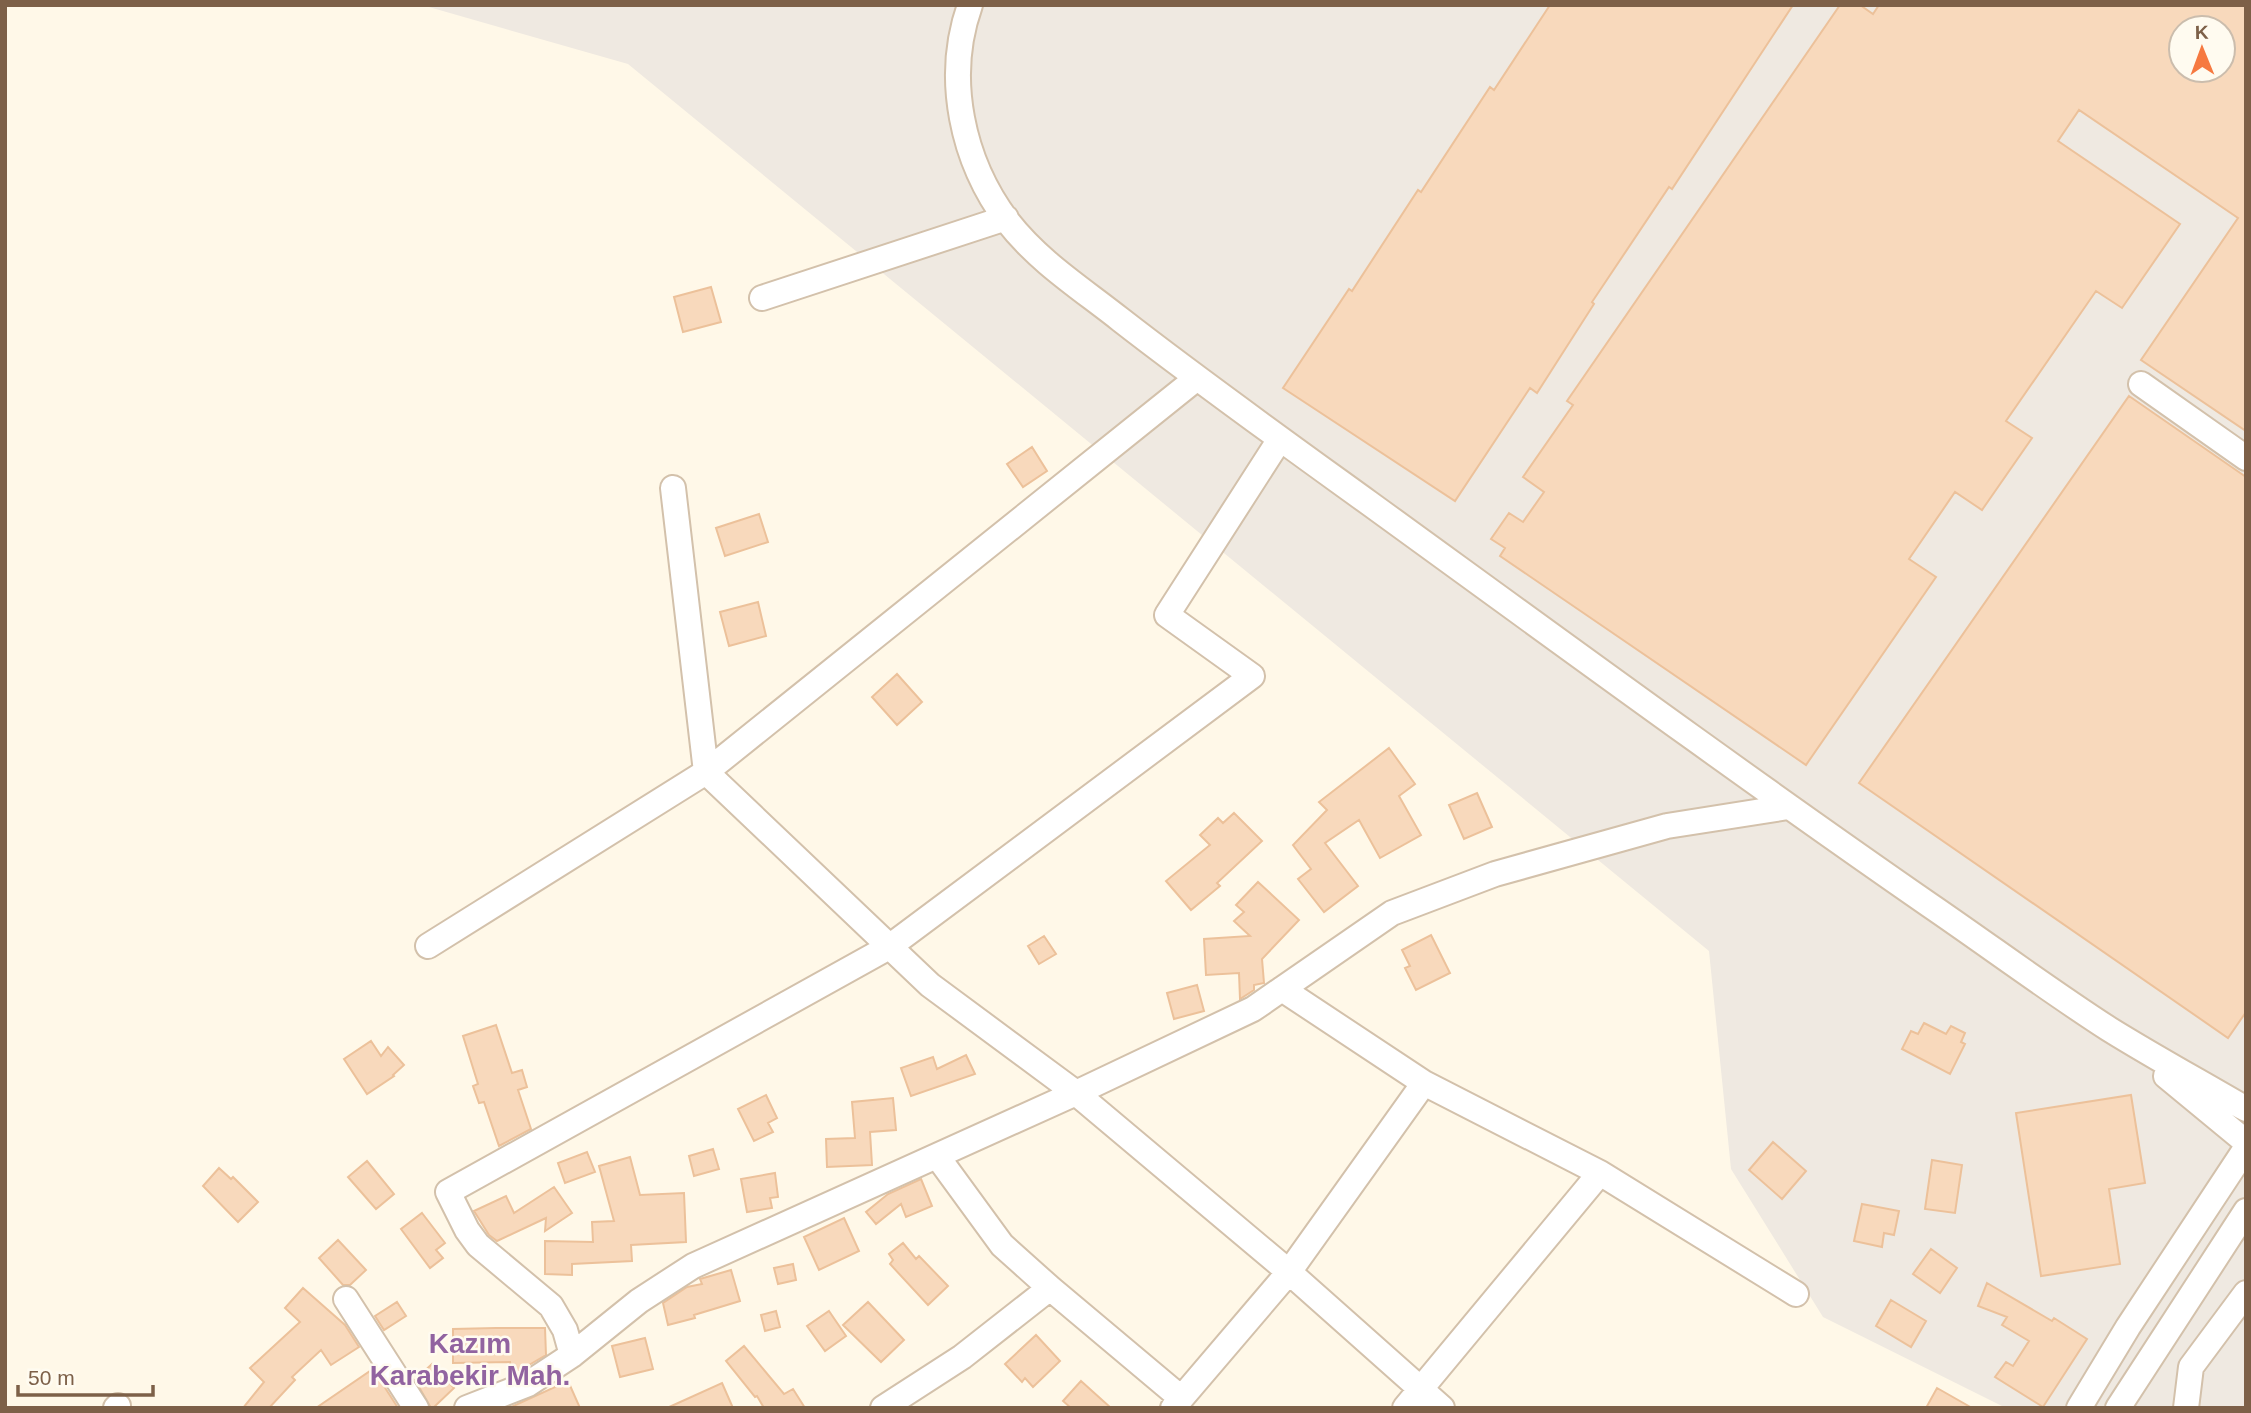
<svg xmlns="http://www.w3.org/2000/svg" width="2251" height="1413" font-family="Helvetica,sans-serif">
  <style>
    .industrial { fill: #efe9e1; fill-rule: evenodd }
    .building { fill: #f8d9bc; stroke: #ecc19a; stroke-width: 2; fill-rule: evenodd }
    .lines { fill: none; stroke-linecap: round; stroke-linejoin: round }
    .minor-casing { stroke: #d3c1ab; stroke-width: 28 }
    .minor { stroke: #fff; stroke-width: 24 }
    .labels { text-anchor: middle; stroke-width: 5; stroke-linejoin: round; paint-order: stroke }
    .district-label { font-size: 28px; font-weight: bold; fill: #9163a0; stroke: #fffbf0 }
  </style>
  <rect width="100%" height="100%" fill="#fff8e8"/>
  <path class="industrial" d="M422 5H2246V1408H2006L1823 1317 1731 1169 1709 951 628 64ZM2181 28H2223V70H2181Z"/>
  <path class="building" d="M1550 5H1793L1672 189 1669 187 1592 302 1594 304 1537 393 1530 388 1455 501 1283 388 1349 289 1352 291 1418 190 1421 192 1490 87 1494 90Z
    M1840 5H1860L1873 14 1879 5H2246V431L2141 360 2238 218 2079 110 2058 141 2180 224 2122 308 2096 291 2006 421 2032 438 1982 510 1955 492 1909 559 1936 577 1806 765 1500 556 1505 548 1491 539 1509 513 1523 522 1544 492 1523 477 1573 405 1567 401ZM2181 28H2223V70H2181Z
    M711 287 721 322 683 332 674 297Z
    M2129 396 2246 477V1012L2228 1038 1859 783Z
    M1032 447 1047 471 1023 487 1007 464Z
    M759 514 768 542 725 556 716 528Z
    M758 602 766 636 729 646 720 612Z
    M897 674 922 702 897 725 872 697Z
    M1389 748 1415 784 1399 796 1421 835 1380 858 1359 820 1325 843 1358 886 1324 912 1298 879 1311 869 1293 845 1327 810 1319 802Z
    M1477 793 1492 827 1464 839 1449 805Z
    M1234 813 1262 841 1217 883 1220 886 1191 910 1166 881 1210 845 1200 835 1218 818 1223 823Z
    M1258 882 1299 920 1262 959 1264 983 1254 985V990L1240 999 1239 973 1206 975 1204 939 1250 936 1234 921 1244 912 1236 905Z
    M1431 935 1450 973 1416 990 1405 968 1410 966 1402 950Z
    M1044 936 1056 954 1039 964 1028 946Z
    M1197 985 1204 1011 1174 1019 1167 993Z
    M1924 1023 1946 1034 1951 1026 1965 1033 1961 1042 1965 1044 1950 1074 1902 1049 1911 1031 1918 1034Z
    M496 1025 512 1073 522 1070 527 1087 518 1090 531 1129 499 1146 484 1102 479 1103 473 1086 478 1084 463 1036Z
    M371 1041 381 1056 388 1047 404 1065 393 1075 394 1076 367 1094 344 1059Z
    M966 1055 975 1074 911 1096 901 1068 933 1057 937 1069Z
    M766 1095 777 1118 768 1123 773 1132 754 1141 738 1109Z
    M2131 1095 2145 1183 2109 1189 2120 1264 2041 1276 2016 1113Z
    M893 1098 896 1130 870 1132 872 1165 827 1167 826 1139 855 1138 852 1102Z
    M1773 1142 1806 1171 1782 1199 1749 1170Z
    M713 1149 719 1169 694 1176 689 1156Z
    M587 1152 595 1172 565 1183 558 1163Z
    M630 1157 640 1195 684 1193 686 1242 631 1245 632 1261 572 1264V1275L545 1274V1241L593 1242 592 1222 614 1221 599 1166Z
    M1932 1160 1962 1165 1955 1213 1925 1209Z
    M367 1161 394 1194 376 1209 348 1177Z
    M219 1168 231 1179 233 1177 258 1202 238 1222 203 1186Z
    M775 1173 778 1197 770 1198 772 1208 747 1212 741 1179Z
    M921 1179 932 1206 906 1217 901 1204 876 1224 866 1212 888 1194Z
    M554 1187 572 1213 545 1231 546 1218 497 1241 489 1235 474 1211 506 1196 514 1213Z
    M1862 1204 1899 1211 1894 1235 1884 1233 1882 1247 1854 1241Z
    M422 1213 445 1243 436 1250 443 1258 430 1268 401 1229Z
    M844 1218 859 1251 819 1270 804 1237Z
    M338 1240 366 1270 350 1285H343L319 1258Z
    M903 1243 916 1259 919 1256 948 1286 928 1305 890 1264 893 1260 889 1254Z
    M1931 1249 1957 1268 1940 1293 1913 1274Z
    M793 1264 796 1280 778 1284 774 1268Z
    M731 1270 740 1301 694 1315 695 1318 668 1325 663 1303 687 1287 702 1284 700 1279Z
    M1987 1283 2052 1321 2054 1318 2087 1339 2043 1407 1995 1377 2006 1362 2013 1366 2029 1341 2002 1325 2007 1317 1978 1306Z
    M303 1288 345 1325 359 1347 331 1365 321 1350 292 1377 295 1380 269 1408H243L264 1382 250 1368 300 1322 285 1308Z
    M1891 1300 1926 1321 1911 1347 1876 1326Z
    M397 1302 406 1316 384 1330 375 1316Z
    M868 1302 904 1340 881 1362 843 1325Z
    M776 1311 780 1327 765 1331 761 1315Z
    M829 1311 846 1336 825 1351 807 1326Z
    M496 1328H545L546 1355 517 1372H511L510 1362 453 1363V1329Z
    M1036 1335 1060 1361 1033 1387 1025 1378 1022 1382 1005 1364Z
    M645 1338 653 1369 620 1377 612 1346Z
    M744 1346 784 1394 793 1389 805 1408H764L757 1396 755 1397 726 1361Z
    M432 1364 454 1388 433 1408H431L415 1380Z
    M373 1369 398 1408H316Z
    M568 1381 580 1408H512L511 1407Z
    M1081 1381 1111 1408H1071L1063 1401Z
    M722 1383 733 1408H667Z
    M1937 1388 1972 1408H1926Z"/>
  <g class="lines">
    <g class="minor-casing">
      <path id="minor" d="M970 5C944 78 962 161 1008 222 1039 262 1082 289 1121 320 1202 383 1286 443 1369 503 1555 638 1739 773 1928 904 1988 945 2047 989 2109 1029 2154 1057 2200 1082 2246 1109
        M762 298 1006 218
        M2141 384 2246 458
        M673 488 706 772 930 985 1076 1093 1289 1272 1442 1408
        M428 946 706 772 1197 378
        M1282 989 1424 1083 1600 1173 1796 1294
        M2166 1076 2246 1142
        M1050 1288 1181 1398
        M346 1299 416 1408
        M572 1355 565 1330 551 1306 478 1245 467 1230 448 1192 889 947 1252 676 1167 615 1280 439
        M116 1408 118 1406
        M467 1408 528 1384 572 1355 639 1301 693 1266 1076 1093 1253 1009 1392 913 1495 874 1667 826 1788 807
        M883 1408 962 1357 1050 1288 1002 1245 937 1156
        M1173 1408 1289 1272 1424 1083
        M1405 1408 1600 1173
        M2079 1408 2128 1327 2246 1148
        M2118 1408 2246 1211
        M2186 1408 2191 1367 2246 1293"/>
    </g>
    <use href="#minor" class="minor"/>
  </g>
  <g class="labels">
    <g class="district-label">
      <text x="470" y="1353">Kazım<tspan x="470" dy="32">Karabekir Mah.</tspan></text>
    </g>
  </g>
  <rect width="2251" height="1413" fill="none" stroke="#7d6048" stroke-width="14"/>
  <g transform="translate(2202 49) rotate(359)"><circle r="33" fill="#fffbf0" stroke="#cbbdad" stroke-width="2"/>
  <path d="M0-5L12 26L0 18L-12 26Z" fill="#f67940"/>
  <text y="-10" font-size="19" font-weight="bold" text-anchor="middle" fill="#7d6048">K</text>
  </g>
  <path d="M18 1385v10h135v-10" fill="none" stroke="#7d6048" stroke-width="3.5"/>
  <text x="28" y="1385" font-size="21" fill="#7d6048" stroke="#fffbf0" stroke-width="5" paint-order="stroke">50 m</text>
</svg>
